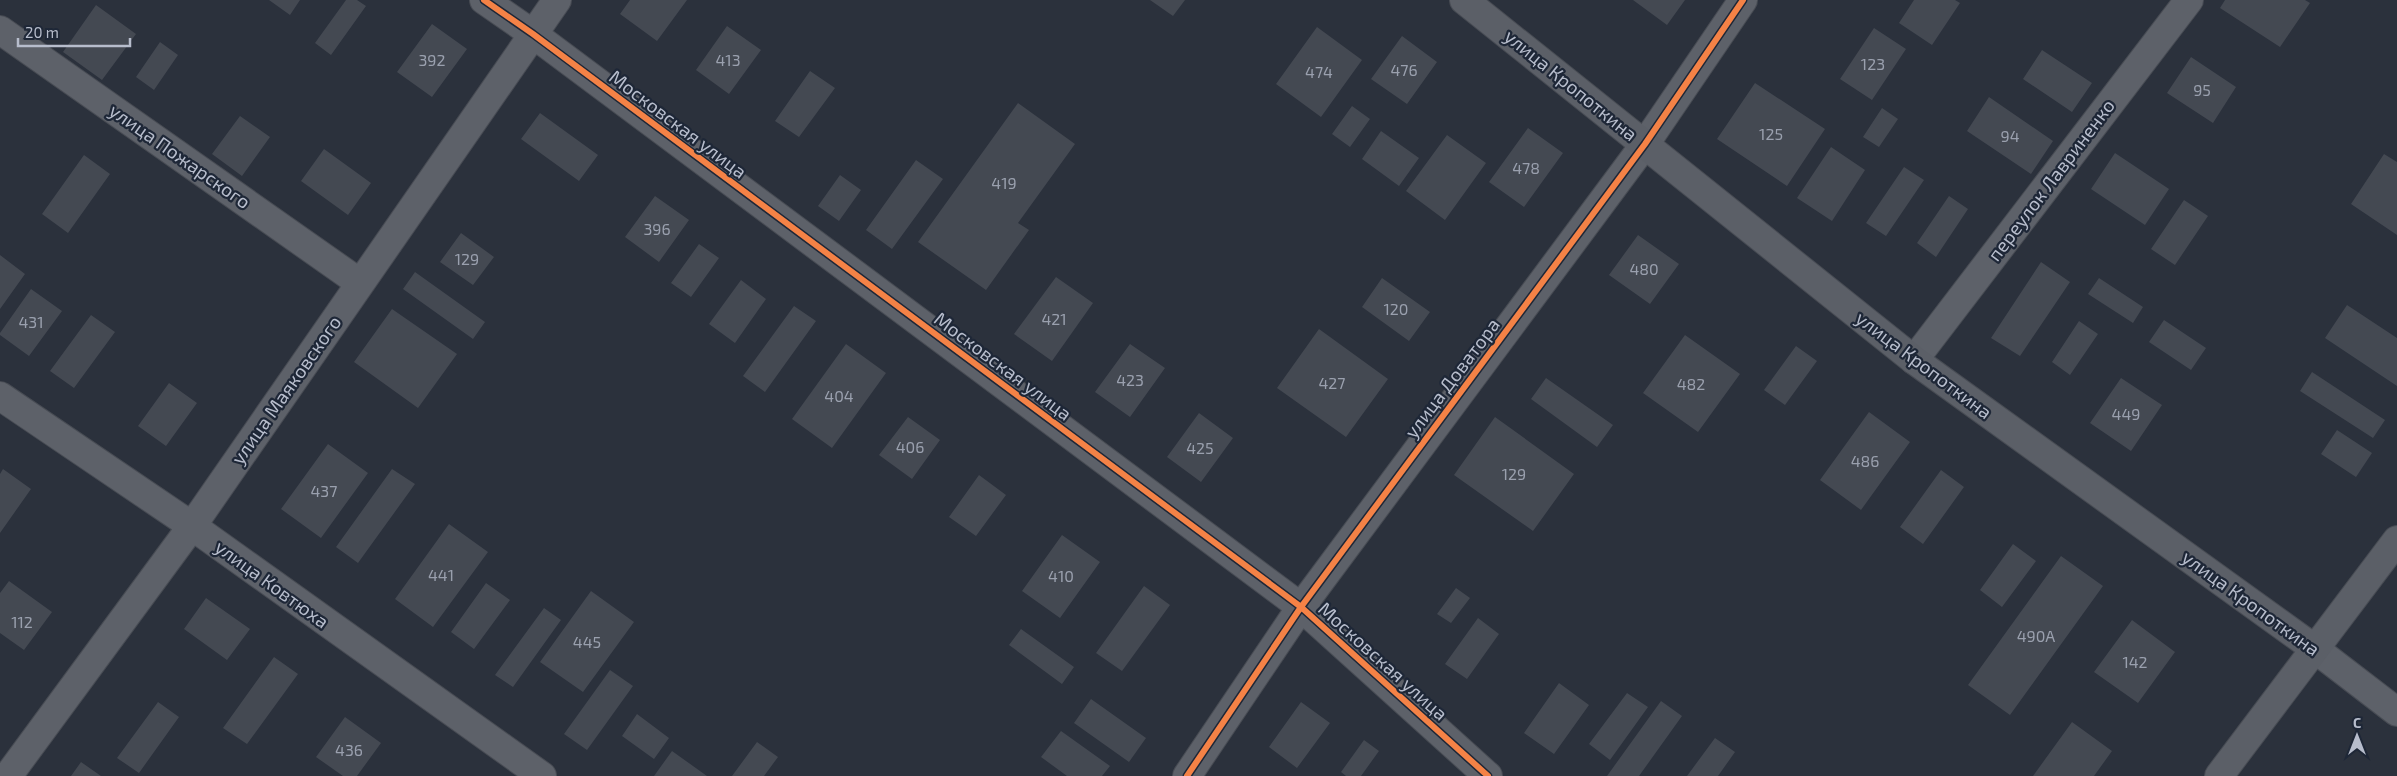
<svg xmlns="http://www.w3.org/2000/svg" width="2397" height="776" font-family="'Exo 2',sans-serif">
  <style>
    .building { fill: #444952 }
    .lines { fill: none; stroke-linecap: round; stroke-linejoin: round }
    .minor-casing { stroke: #484c54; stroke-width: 30 }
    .secondary-casing { stroke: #484c54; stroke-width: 30 }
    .minor { stroke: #5d6169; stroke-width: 28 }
    .secondary { stroke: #5b5f67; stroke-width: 28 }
    .cycleway-casing { stroke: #1e2737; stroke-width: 9 }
    .cycleway { stroke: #f48246; stroke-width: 6 }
    .labels { text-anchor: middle; stroke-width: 4.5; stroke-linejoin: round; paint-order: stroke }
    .number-label { font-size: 16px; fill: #9aa0ae }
    .street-label { font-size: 19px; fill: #b7bdcc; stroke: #1e2737 }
  </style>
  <rect width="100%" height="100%" fill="#2b313c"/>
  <path class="building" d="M269 0H300L290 15Z
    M346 0H357L366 6 331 55 315 43Z
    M630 0H687L657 41 620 14Z
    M1150 0H1185L1173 16Z
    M1633 0H1685L1667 25Z
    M1914 0H1955L1960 3 1932 45 1899 23Z
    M2225 0H2305L2310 3 2280 47 2220 8Z
    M96 5 136 34 102 80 63 52Z
    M432 24 467 49 432 97 397 72Z
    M727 26 761 50 729 94 696 70Z
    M1317 27 1362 60 1321 117 1276 84Z
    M1874 28 1906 49 1872 100 1840 79Z
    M1402 36 1437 62 1407 104 1371 79Z
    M160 42 178 55 154 90 136 77Z
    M2042 50 2092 83 2072 112 2023 79Z
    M2191 57 2236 87 2213 123 2167 93Z
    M810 71 835 88 799 137 775 121Z
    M1755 83 1825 129 1787 186 1717 139Z
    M1989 97 2053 141 2031 174 1967 131Z
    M1018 103 1075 144 1018 223 1029 230 986 290 918 242Z
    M1352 106 1370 119 1350 147 1332 134Z
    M1882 108 1898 119 1879 147 1863 137Z
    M540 113 598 155 579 181 521 139Z
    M240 116 270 137 242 176 212 154Z
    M1528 128 1563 153 1524 207 1489 182Z
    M1381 131 1419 158 1399 186 1362 159Z
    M1447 135 1486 163 1445 220 1406 191Z
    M1831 147 1865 170 1832 221 1797 198Z
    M324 149 371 183 348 215 301 181Z
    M2115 153 2169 189 2145 225 2091 189Z
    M2384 154 2397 162V235L2351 204Z
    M84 155 110 174 68 233 42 214Z
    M916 160 943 179 892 249 866 230Z
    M1904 167 1924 180 1886 236 1866 223Z
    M840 175 861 190 839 221 818 206Z
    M655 196 689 220 659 262 625 237Z
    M1949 196 1968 209 1936 257 1917 243Z
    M2184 200 2208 216 2175 265 2151 249Z
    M461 233 494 257 473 285 440 262Z
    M1638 235 1679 264 1650 304 1609 275Z
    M699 244 719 258 691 297 671 283Z
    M0 255 25 274 0 309Z
    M2041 262 2070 282 2020 356 1991 338Z
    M415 272 485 322 473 339 403 289Z
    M1056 277 1093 303 1052 361 1014 334Z
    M1382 278 1430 312 1409 341 1362 307Z
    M2099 278 2143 307 2133 323 2088 294Z
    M741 280 766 299 735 343 709 324Z
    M31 289 62 311 29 356 0 335V333Z
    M2347 305 2397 338V386L2325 338Z
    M794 306 816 321 765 392 743 376Z
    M392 309 457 354 418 408 354 362Z
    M91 315 115 332 74 388 50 371Z
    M2164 320 2206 348 2191 370 2149 342Z
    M2079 321 2098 334 2070 375 2052 362Z
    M1319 329 1388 379 1346 437 1277 388Z
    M1685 335 1740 374 1698 432 1643 393Z
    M846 344 886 373 832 448 792 419Z
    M1130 344 1165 368 1130 417 1095 392Z
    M1796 346 1817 361 1785 405 1764 390Z
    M2312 372 2385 420 2373 438 2300 391Z
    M1546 378 1613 425 1597 447 1531 399Z
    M2121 378 2162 405 2131 451 2090 423Z
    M169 383 197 403 166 446 138 426Z
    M1869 412 1910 442 1861 510 1820 480Z
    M1199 413 1233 438 1201 482 1167 457Z
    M908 417 940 440 912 479 879 455Z
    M1495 417 1574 474 1533 531 1454 475Z
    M2337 430 2372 453 2356 477 2321 454Z
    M328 444 368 473 321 538 281 509Z
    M3 469 31 489 0 533V474Z
    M392 469 415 484 358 563 336 547Z
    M1941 470 1964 487 1923 544 1900 527Z
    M979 475 1006 495 976 536 949 517Z
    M449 524 488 552 433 627 395 599Z
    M1062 535 1100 562 1060 618 1022 591Z
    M2013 544 2036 561 2002 607 1980 590Z
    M2061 556 2103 586 2010 715 1968 685Z
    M9 581 52 612 24 650 0 633V593Z
    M486 583 510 600 474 649 451 632Z
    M1144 586 1170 605 1122 671 1096 653Z
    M1456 588 1470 598 1451 623 1437 614Z
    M591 591 634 622 583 692 540 662Z
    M206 598 250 629 227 660 184 629Z
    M544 608 561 620 513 687 495 675Z
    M1478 618 1499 634 1467 679 1445 664Z
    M2132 620 2175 652 2138 703 2094 672Z
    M1021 629 1074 667 1062 684 1009 645Z
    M274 657 298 674 247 744 223 728Z
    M610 670 633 686 587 750 564 734Z
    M1559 683 1589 705 1554 754 1524 733Z
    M1627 693 1648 707 1610 760 1589 744Z
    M1091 699 1146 738 1129 762 1074 723Z
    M1661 701 1682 716 1639 776H1607Z
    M158 702 179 717 139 773 117 758Z
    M1301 702 1330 723 1297 768 1269 747Z
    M637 714 669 738 654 759 622 736Z
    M345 717 381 743 357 776H343L316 757Z
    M2072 722 2112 751 2094 776H2033Z
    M1061 731 1110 766 1102 776H1067L1041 757Z
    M1715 738 1735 752 1718 776H1687Z
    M1364 740 1379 751 1361 776H1346L1341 772Z
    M757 742 778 757 764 776H732Z
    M672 751 707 776H654Z
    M81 762 101 776H71Z"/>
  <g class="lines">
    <g class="minor-casing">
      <path id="minor" d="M484 0 533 34 1301 607 1488 776
        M0 30 360 283
        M1914 360 2189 0
        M0 396 192 526 542 776
        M2315 649 2397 712
        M8 776 192 526 557 0
        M1187 776 1301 607 1645 144 1743 0"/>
    </g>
    <g class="secondary-casing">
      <path id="secondary" d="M1464 0 1914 360 2315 649
        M2219 776 2397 540"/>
    </g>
    <use href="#minor" class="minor"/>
    <use href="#secondary" class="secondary"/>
    <g class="cycleway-casing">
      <path id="cycleway" d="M484 0 533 34 1301 607 1488 776
        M1187 776 1301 607 1645 144 1743 0"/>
    </g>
    <use href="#cycleway" class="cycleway"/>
  </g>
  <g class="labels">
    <g class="number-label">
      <text x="432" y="66">392</text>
      <text x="728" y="66">413</text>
      <text x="1873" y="70">123</text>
      <text x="1404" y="76">476</text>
      <text x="1319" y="78">474</text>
      <text x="2202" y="96">95</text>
      <text x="1771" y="140">125</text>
      <text x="2010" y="142">94</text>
      <text x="1526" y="174">478</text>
      <text x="1004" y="189">419</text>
      <text x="657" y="235">396</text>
      <text x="467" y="265">129</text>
      <text x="1644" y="275">480</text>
      <text x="1396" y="315">120</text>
      <text x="1054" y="325">421</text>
      <text x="31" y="328">431</text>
      <text x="1130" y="386">423</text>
      <text x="1332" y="389">427</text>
      <text x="1691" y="390">482</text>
      <text x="839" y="402">404</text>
      <text x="2126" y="420">449</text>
      <text x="910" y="453">406</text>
      <text x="1200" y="454">425</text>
      <text x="1865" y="467">486</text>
      <text x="1514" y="480">129</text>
      <text x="324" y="497">437</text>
      <text x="441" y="581">441</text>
      <text x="1061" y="582">410</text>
      <text x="22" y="628">112</text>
      <text x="2036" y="642">490А</text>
      <text x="587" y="648">445</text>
      <text x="2135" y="668">142</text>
      <text x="349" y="756">436</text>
    </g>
    <g class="street-label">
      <text transform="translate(1571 85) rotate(39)" y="7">улица Кропоткина</text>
      <text transform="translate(678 124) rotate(37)" y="7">Московская улица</text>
      <text transform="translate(180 156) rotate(35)" y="7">улица Пожарского</text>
      <text transform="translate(2051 180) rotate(-53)" y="7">переулок Лавриненко</text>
      <text transform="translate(1924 365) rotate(37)" y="7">улица Кропоткина</text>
      <text transform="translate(1003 366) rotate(37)" y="7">Московская улица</text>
      <text transform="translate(1452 378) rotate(-53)" y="7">улица Доватора</text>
      <text transform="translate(286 390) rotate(-55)" y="7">улица Маяковского</text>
      <text transform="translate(272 584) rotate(36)" y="7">улица Ковтюха</text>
      <text transform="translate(2251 603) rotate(36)" y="7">улица Кропоткина</text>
      <text transform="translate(1383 661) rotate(42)" y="7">Московская улица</text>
    </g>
  </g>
  <g transform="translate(2357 736)" stroke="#1e2737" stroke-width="4" paint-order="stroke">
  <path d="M0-4L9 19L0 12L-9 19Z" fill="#b7bdcc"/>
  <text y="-8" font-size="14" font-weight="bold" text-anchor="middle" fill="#b7bdcc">С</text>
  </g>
  <path d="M18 38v8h112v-8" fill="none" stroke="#b7bdcc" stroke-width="2.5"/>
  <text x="25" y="38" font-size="15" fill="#b7bdcc" stroke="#1e2737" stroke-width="4" paint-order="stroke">20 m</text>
</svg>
